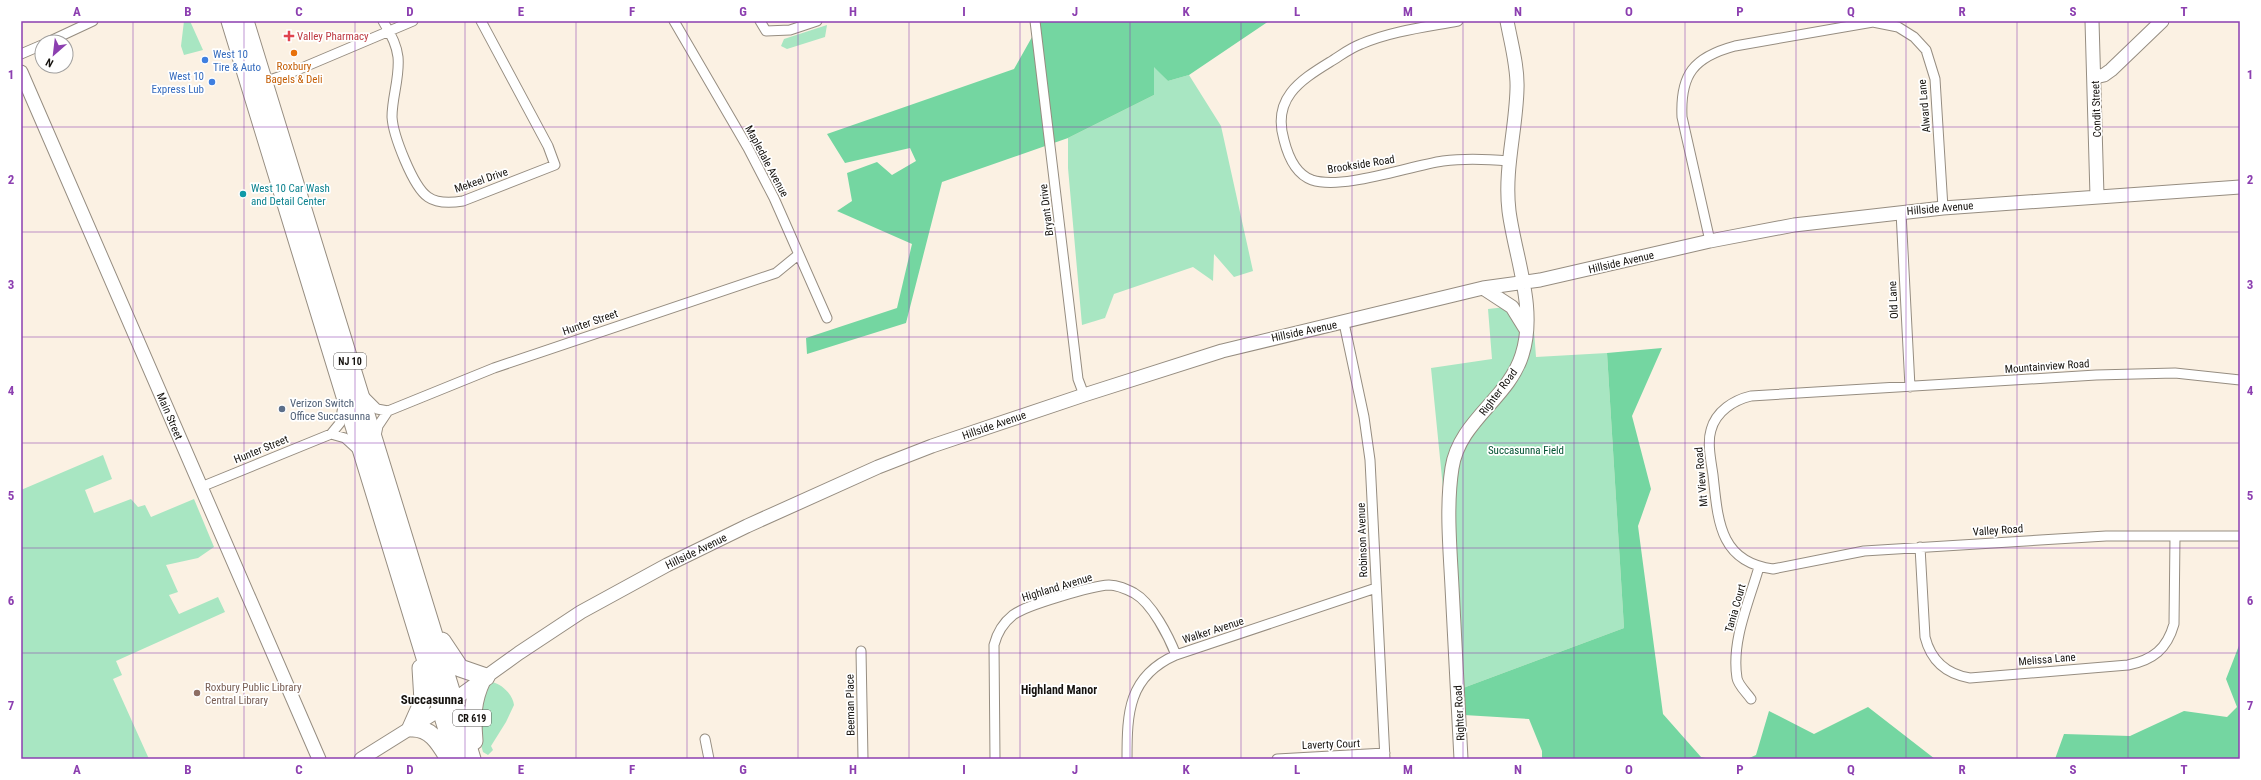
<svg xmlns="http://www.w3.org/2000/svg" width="2261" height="780" font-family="'Roboto Condensed',sans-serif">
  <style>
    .green { fill: #a8e6c2 }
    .forest { fill: #74d6a1 }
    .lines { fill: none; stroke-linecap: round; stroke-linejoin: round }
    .street-casing { stroke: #968d81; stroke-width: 11 }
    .secondary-casing { stroke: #968d81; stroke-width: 15 }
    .highway-casing { stroke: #968d81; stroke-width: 19 }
    .street { stroke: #fff; stroke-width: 9 }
    .secondary { stroke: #fff; stroke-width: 13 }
    .highway { stroke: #fff; stroke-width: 17 }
    .grid { fill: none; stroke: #8c3fb0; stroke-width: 1; stroke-opacity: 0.55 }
    .health-dot { fill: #e0444e; stroke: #fff; stroke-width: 1.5 }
    .food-dot { fill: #e8710a; stroke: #fff; stroke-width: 1.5 }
    .shop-dot { fill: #3f7fe0; stroke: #fff; stroke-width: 1.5 }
    .culture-dot { fill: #0f9aa8; stroke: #fff; stroke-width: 1.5 }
    .service-dot { fill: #5c6f8a; stroke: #fff; stroke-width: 1.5 }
    .education-dot { fill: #8d6e63; stroke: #fff; stroke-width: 1.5 }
    .labels { text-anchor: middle; stroke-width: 3.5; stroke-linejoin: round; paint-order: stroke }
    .shield { fill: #fff; stroke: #5b5956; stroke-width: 1 }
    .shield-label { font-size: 10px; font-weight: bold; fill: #15120e }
    .health-label { font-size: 11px; fill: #be3a42; stroke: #fff; text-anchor: start }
    .shop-label { font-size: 11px; fill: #366cbe; stroke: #fff; text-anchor: start }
    .food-label { font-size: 11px; fill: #c56008; stroke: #fff }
    .street-label { font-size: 11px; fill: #15120e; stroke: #fff }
    .culture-label { font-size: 11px; fill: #0d838f; stroke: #fff; text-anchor: start }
    .service-label { font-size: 11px; fill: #4e5e75; stroke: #fff; text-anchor: start }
    .park-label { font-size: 11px; fill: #005230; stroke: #fff }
    .education-label { font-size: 11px; fill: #785e54; stroke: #fff; text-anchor: start }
    .neighbourhood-label { font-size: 12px; font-weight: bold; fill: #15120e; stroke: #fff }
    .quarter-label { font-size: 13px; font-weight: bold; fill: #15120e; stroke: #fff }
    .neatline { fill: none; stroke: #8c3fb0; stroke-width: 1.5 }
    .grid-label { font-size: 13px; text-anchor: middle; font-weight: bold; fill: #8c3fb0 }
  </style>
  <rect width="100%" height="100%" fill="#fbf1e3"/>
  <path class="green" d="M184 21H190L203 50 184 55 181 46Z
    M827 25 825 37 787 49 781 46 784 39Z
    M1154 66 1168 81 1189 75 1221 126 1253 271 1234 277 1214 254 1213 281 1193 267 1114 294 1105 318 1082 325 1068 168V138L1154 95Z
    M1532 304 1536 357 1607 353 1624 628 1463 688 1431 368 1492 359 1488 309Z
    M103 455 112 479 85 490 94 513 131 499 138 507 145 505 151 517 194 499 214 547 198 558 166 565 178 592 169 595 179 614 218 597 225 612 116 661 122 675 113 679 149 759H21V490Z
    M492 682C502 684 513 695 514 705L506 722 491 746 493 750 488 755 483 752C478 732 474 697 492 682Z"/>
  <path class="forest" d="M1041 21H1269L1189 75 1168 81 1154 67V95L1068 138 942 182 906 323 807 354 806 338 897 308 912 244 837 211 852 201 847 173 877 162 892 175 916 161 910 148 845 163 827 134 1014 69Z
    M1662 348 1632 416 1651 489 1638 526 1663 714 1701 757 1710 759H1542V751L1529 719 1464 715 1463 688 1624 628 1607 353Z
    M2240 643V759H2055L2064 734 2130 736 2184 711 2227 717 2237 707 2226 679Z
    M1868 707 1935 759H1747L1756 755 1769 711 1814 734Z"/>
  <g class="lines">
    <g class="street-casing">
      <path id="street" d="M383 21C390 34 396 42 398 57 400 77 392 97 392 117 393 135 413 187 428 197 438 204 451 203 463 201L555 165 548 146 481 21
        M674 21 748 148 774 198 827 318
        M760 21 766 31 790 30 817 21
        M1035 21 1078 379 1084 395
        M1458 21C1426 27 1391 31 1361 44 1350 48 1340 56 1330 62 1299 81 1272 99 1284 140 1288 156 1295 174 1312 180 1343 190 1409 166 1443 161 1465 158 1487 159 1509 161
        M48 42 93 21
        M21 54 42 45
        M264 82 290 73 413 21
        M1901 212 1910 387
        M1710 241 1682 117C1680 74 1694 57 1735 46L1873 22 1898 27 1914 37 1926 50 1935 79 1943 208
        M1344 323 1364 417 1370 460 1385 759
        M2240 380 2175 373 2096 375 1751 396C1734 400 1716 411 1711 430 1707 443 1711 461 1713 475 1718 520 1719 562 1773 569L1864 551 2106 536H2240
        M365 397 377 409 388 411
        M331 434 345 438 358 450
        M376 436 378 426 388 411 494 368 776 273 798 255
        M201 487 331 434 340 423 343 406
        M1920 547 1925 637C1931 661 1946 674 1970 678L2128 665C2153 660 2167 649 2174 624L2175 537
        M861 651 863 759
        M1751 699C1747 693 1738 685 1737 678 1731 641 1749 602 1759 567
        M705 739 709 759
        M995 759 994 645C997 633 1003 623 1013 615 1026 605 1092 586 1109 585 1118 585 1126 589 1134 593 1152 603 1169 637 1176 655
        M1127 759C1127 713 1128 676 1176 655L1376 588
        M1277 759 1385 753"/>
    </g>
    <g class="secondary-casing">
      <path id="secondary" d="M2092 21 2097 196
        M21 72 319 759
        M2095 77 2104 75 2111 70 2162 21
        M1483 288 1512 307 1525 328
        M361 759 441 709 519 653 581 612 667 565 747 526 878 467 932 446 1084 395 1222 351 1483 288 1540 280 1710 241 1794 225 1943 208 2240 187
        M1461 759C1458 702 1455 644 1452 587 1450 548 1446 506 1452 468 1459 421 1509 398 1522 355 1537 309 1515 257 1509 211 1504 170 1516 130 1517 89 1518 67 1511 43 1507 21"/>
    </g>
    <g class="highway-casing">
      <path id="highway" d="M230 21 456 759
        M245 21 472 759
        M442 641 460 668 486 677
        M421 668 423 701 411 728C431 727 440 744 449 759
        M474 741C472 717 472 701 482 680"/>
    </g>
    <use href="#street" class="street"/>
    <use href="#secondary" class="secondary"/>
    <use href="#highway" class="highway"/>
  </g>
  <path class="grid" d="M133 21V759M244 21V759M355 21V759M465 21V759M576 21V759M687 21V759M798 21V759M909 21V759M1020 21V759M1130 21V759M1241 21V759M1352 21V759M1463 21V759M1574 21V759M1685 21V759M1796 21V759M1906 21V759M2017 21V759M2128 21V759M21 127H2240M21 232H2240M21 337H2240M21 443H2240M21 548H2240M21 653H2240"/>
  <path class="health-dot" d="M287 30h4v4h4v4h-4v4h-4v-4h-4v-4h4z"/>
  <circle class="food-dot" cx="294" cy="53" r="4"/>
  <g class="shop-dot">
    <circle cx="205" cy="60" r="4"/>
    <circle cx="212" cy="82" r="4"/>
  </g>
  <circle class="culture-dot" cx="243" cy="194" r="4"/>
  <circle class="service-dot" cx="282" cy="409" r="4"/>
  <circle class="education-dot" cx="197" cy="693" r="4"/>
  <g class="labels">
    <g class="shield">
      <rect x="334" y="353" width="32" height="16" rx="3"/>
      <rect x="453" y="710" width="38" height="16" rx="3"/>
    </g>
    <g class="shield-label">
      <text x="350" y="365">NJ 10</text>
      <text x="472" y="722">CR 619</text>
    </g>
    <g class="health-label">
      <text x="297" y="40">Valley Pharmacy</text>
    </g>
    <g class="shop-label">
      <text x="213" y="58">West 10<tspan x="213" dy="13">Tire &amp; Auto</tspan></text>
      <text x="204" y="80" text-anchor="end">West 10<tspan x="204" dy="13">Express Lub</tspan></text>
    </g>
    <g class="food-label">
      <text x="294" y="70">Roxbury<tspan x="294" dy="13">Bagels &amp; Deli</tspan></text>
    </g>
    <g class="street-label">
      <text transform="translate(1924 106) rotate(-95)" y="4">Alward Lane</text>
      <text transform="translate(2096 109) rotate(-92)" y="4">Condit Street</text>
      <text transform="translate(767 161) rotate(62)" y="4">Mapledale Avenue</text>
      <text transform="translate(1361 164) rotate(-9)" y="4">Brookside Road</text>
      <text transform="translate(481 180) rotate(-19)" y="4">Mekeel Drive</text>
      <text transform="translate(1940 208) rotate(-5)" y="4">Hillside Avenue</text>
      <text transform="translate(1046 210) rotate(-97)" y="4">Bryant Drive</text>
      <text transform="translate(1621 262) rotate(-13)" y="4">Hillside Avenue</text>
      <text transform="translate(1893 300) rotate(-93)" y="4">Old Lane</text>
      <text transform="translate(590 322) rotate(-19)" y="4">Hunter Street</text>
      <text transform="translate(1304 331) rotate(-12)" y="4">Hillside Avenue</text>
      <text transform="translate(2047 366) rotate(-4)" y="4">Mountainview Road</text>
      <text transform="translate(1498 392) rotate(-53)" y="4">Righter Road</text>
      <text transform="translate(170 416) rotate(67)" y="4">Main Street</text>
      <text transform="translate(994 425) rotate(-19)" y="4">Hillside Avenue</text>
      <text transform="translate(261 449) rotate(-22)" y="4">Hunter Street</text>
      <text transform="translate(1701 477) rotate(-95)" y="4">Mt View Road</text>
      <text transform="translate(1998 530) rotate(-4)" y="4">Valley Road</text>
      <text transform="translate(1362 540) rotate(-92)" y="4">Robinson Avenue</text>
      <text transform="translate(696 551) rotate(-26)" y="4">Hillside Avenue</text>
      <text transform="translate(1057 587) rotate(-17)" y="4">Highland Avenue</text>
      <text transform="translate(1735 608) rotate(-74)" y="4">Tania Court</text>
      <text transform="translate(1213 630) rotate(-18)" y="4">Walker Avenue</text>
      <text transform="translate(2047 659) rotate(-5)" y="4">Melissa Lane</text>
      <text transform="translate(850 705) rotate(-91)" y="4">Beeman Place</text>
      <text transform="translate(1459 713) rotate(-93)" y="4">Righter Road</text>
      <text transform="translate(1331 744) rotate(-2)" y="4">Laverty Court</text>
    </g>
    <g class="culture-label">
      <text x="251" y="192">West 10 Car Wash<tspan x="251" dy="13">and Detail Center</tspan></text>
    </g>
    <g class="service-label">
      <text x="290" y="407">Verizon Switch<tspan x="290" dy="13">Office Succasunna</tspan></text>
    </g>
    <g class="park-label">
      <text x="1526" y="454">Succasunna Field</text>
    </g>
    <g class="education-label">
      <text x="205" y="691">Roxbury Public Library<tspan x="205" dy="13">Central Library</tspan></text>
    </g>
    <g class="neighbourhood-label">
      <text x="1059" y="694">Highland Manor</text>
    </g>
    <g class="quarter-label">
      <text x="432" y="704">Succasunna</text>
    </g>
  </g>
  <rect width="2261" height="780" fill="none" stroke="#ffffff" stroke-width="44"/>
  <g transform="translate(54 54) rotate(208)"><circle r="19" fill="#ffffff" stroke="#a1a09f"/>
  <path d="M0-3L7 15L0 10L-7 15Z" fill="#8c3fb0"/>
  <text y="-6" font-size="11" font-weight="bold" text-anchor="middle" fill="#15120e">N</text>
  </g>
  <rect x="22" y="22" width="2217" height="736" class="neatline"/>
  <g class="grid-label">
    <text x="77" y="16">A</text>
    <text x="188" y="16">B</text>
    <text x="299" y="16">C</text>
    <text x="410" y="16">D</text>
    <text x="521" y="16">E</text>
    <text x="632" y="16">F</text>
    <text x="743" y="16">G</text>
    <text x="853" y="16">H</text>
    <text x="964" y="16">I</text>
    <text x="1075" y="16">J</text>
    <text x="1186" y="16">K</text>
    <text x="1297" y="16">L</text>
    <text x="1408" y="16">M</text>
    <text x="1518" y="16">N</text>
    <text x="1629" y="16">O</text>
    <text x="1740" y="16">P</text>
    <text x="1851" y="16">Q</text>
    <text x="1962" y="16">R</text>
    <text x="2073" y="16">S</text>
    <text x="2184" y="16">T</text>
    <text x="11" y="79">1</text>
    <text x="2250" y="79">1</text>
    <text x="11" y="184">2</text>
    <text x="2250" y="184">2</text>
    <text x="11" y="289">3</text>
    <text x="2250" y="289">3</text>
    <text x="11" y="395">4</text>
    <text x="2250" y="395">4</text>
    <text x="11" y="500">5</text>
    <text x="2250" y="500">5</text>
    <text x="11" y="605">6</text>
    <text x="2250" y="605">6</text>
    <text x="11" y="710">7</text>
    <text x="2250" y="710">7</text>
    <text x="77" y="774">A</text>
    <text x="188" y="774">B</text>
    <text x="299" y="774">C</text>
    <text x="410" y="774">D</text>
    <text x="521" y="774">E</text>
    <text x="632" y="774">F</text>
    <text x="743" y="774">G</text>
    <text x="853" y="774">H</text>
    <text x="964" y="774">I</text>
    <text x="1075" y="774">J</text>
    <text x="1186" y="774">K</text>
    <text x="1297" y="774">L</text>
    <text x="1408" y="774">M</text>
    <text x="1518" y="774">N</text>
    <text x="1629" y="774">O</text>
    <text x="1740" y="774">P</text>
    <text x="1851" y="774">Q</text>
    <text x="1962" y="774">R</text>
    <text x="2073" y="774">S</text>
    <text x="2184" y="774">T</text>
  </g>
</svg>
